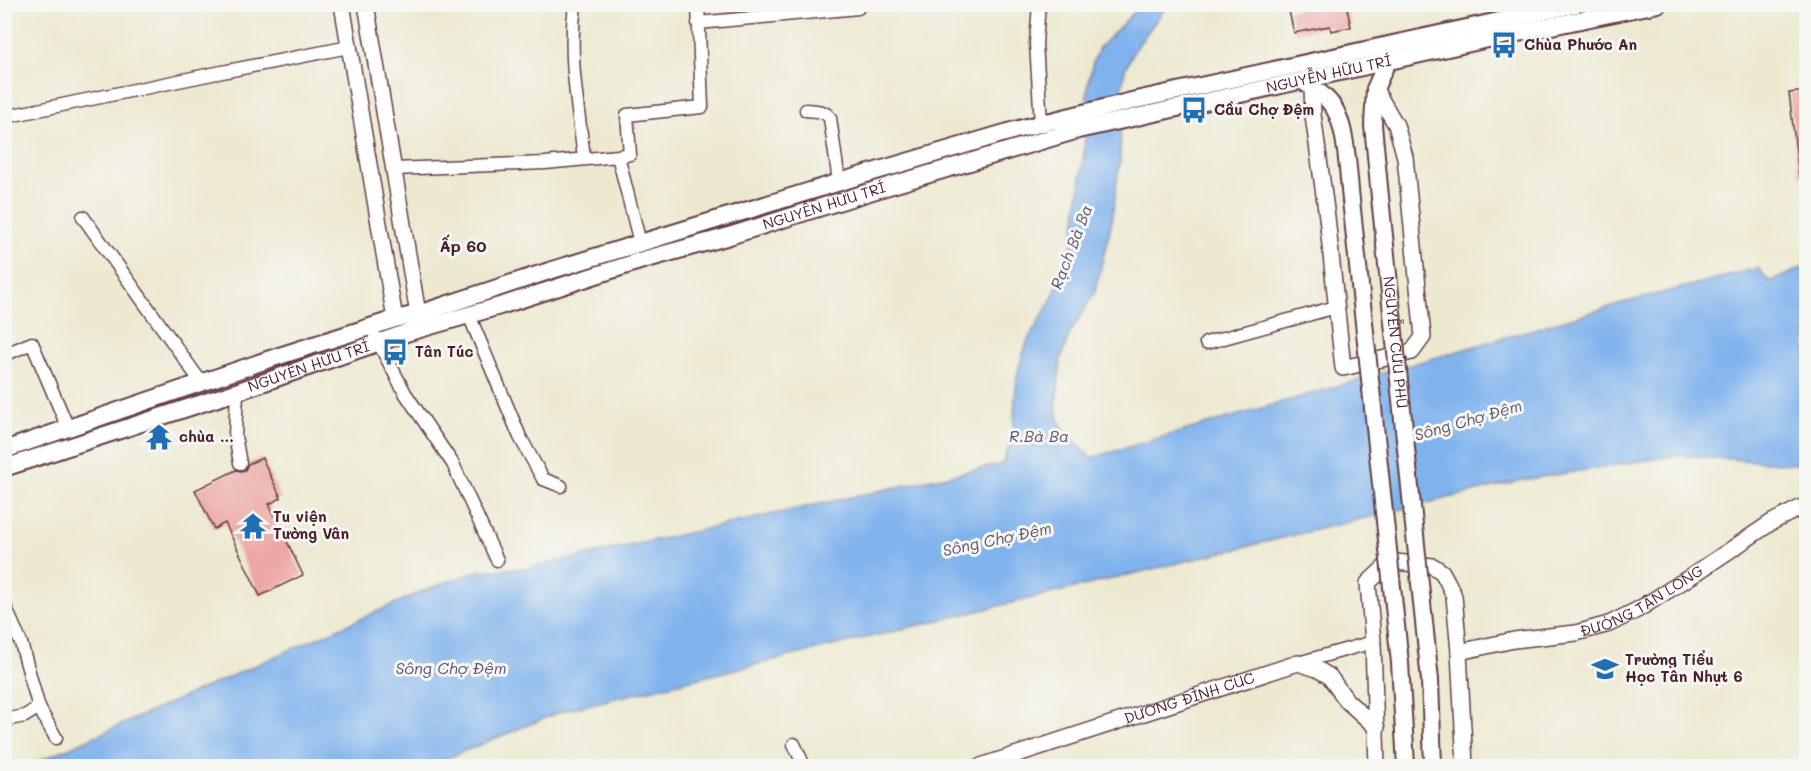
<svg xmlns="http://www.w3.org/2000/svg" width="1811" height="771" font-family="Mali,sans-serif">
  <style>
    .water { fill: #80b3ed; stroke: #65698c; stroke-width: 1.5 }
    .building { fill: #eca6a3 }
    .lines { fill: none; stroke-linecap: round; stroke-linejoin: round }
    .minor-casing { stroke: #623d44; stroke-width: 15 }
    .tertiary-casing { stroke: #623d44; stroke-width: 18 }
    .secondary-casing { stroke: #623d44; stroke-width: 20 }
    .minor { stroke: #fff; stroke-width: 12 }
    .tertiary { stroke: #fff; stroke-width: 15 }
    .secondary { stroke: #fff; stroke-width: 16 }
    .secondary-bridge-casing { stroke: #623d44; stroke-width: 20; stroke-linecap: butt }
    .secondary-bridge { stroke: #fff; stroke-width: 16 }
    .labels { text-anchor: middle; stroke-width: 6; stroke-linejoin: round; paint-order: stroke }
    .poi-label { font-size: 15px; font-weight: bold; fill: #4a1f2b; stroke: #f6f6f2; text-anchor: start }
    .street-label { font-size: 15px; fill: #4a1f2b; stroke: #f6f6f2 }
    .neighbourhood-label { font-size: 16px; font-weight: bold; fill: #4a1f2b; stroke: #f6f6f2 }
    .water-label { font-size: 16px; font-style: italic; fill: #5d536f; stroke: #f6f6f2 }
  </style>
  <rect width="100%" height="100%" fill="#f6f6f2"/>
  <filter id="ink" filterUnits="userSpaceOnUse"><feTurbulence type="fractalNoise" baseFrequency=".0167" numOctaves="2"/><feDisplacementMap in="SourceGraphic" scale="12" xChannelSelector="R" yChannelSelector="G"/><feConvolveMatrix kernelMatrix="1 2 1 2 8 2 1 2 1" color-interpolation-filters="sRGB"/></filter>
  <filter id="wash" filterUnits="userSpaceOnUse"><feTurbulence type="fractalNoise" baseFrequency=".008" numOctaves="4" result="noise"/><feDisplacementMap in="SourceGraphic" scale="24" xChannelSelector="R" yChannelSelector="G"/><feGaussianBlur stdDeviation="1.35" result="paint"/><feColorMatrix in="noise" values="0 0 0 0 0 0 0 0 0 0 0 0 0 0 0 0 0 1.4 0 .05"/><feComposite in="paint" operator="in"/></filter>
  <g filter="url(#wash)">
    <rect width="100%" height="100%" fill="#ede9d1"/>
    <path class="water" d="M1141 5H1171L1163 11 1135 49 1125 69 1121 92 1120 160 1111 225 1095 292 1070 333 1061 358 1056 407 1059 419 1065 432 1091 458 1623 303 1758 268 1770 282 1806 266V465L1678 455 1523 480 562 711 428 766H28L428 589 478 571 528 568 1002 464 1012 439 1017 375 1022 357 1028 340 1053 297 1073 242 1084 153 1088 84 1093 62 1099 48Z"/>
    <g id="blocks">
      <path class="building" d="M1318 4H1346L1351 27 1331 31 1330 26 1294 33 1289 11Z
        M1806 91V176H1799L1789 93Z
        M262 458 281 498 269 504 303 575 260 596 225 523 214 529 195 490 236 470 241 471 245 470 248 464Z"/>
    </g>
  </g>
  <g filter="url(#ink)">
    <use href="#blocks" fill-opacity="0" stroke="#623d44" stroke-width="1.5"/>
    <g class="lines">
      <g class="minor-casing">
        <path id="minor" d="M575 4C568 57 578 106 584 158
          M1039 4 1036 43 1041 124
          M698 23 858 8
          M806 110C815 111 825 110 830 118L839 182
          M4 117 212 74 349 47
          M618 156 630 154 627 115 702 107 698 4
          M394 169 545 163 618 156 640 243
          M83 217 201 382
          M469 315 520 437 543 479 561 486
          M375 336 405 393 453 464 497 560
          M1206 343 1336 307
          M4 353 6 354 32 343 68 428
          M237 392 235 436 240 463
          M4 604 21 643 39 708 56 738
          M1298 663 1373 642
          M4 720 25 716 39 707
          M794 744 804 766"/>
      </g>
      <g class="tertiary-casing">
        <g id="tertiary">
          <path d="M342 4 395 319"/>
          <path d="M366 4 418 314"/>
          <path d="M1312 87 1313 115 1327 217 1343 368 1412 352 1423 337 1405 157 1396 125 1375 89"/>
          <path id="s1" d="M1459 652 1514 640 1576 633 1609 624 1639 609 1693 575 1772 522 1806 505"/>
          <path id="s2" d="M981 766 1298 663 1317 669 1329 676 1347 701 1377 728"/>
          <path d="M1377 766 1373 642 1368 583 1387 565 1396 562 1433 566 1442 572 1448 583 1454 596 1459 652 1465 766"/>
        </g>
      </g>
      <g class="secondary-casing">
        <g id="secondary">
          <path d="M1302 81C1313 87 1327 97 1334 108 1347 128 1348 175 1351 200"/>
          <path d="M1380 197 1373 125 1375 89 1387 62"/>
          <path d="M4 450 276 357 395 319 418 314 549 271 866 174 1015 130 1136 100 1577 4"/>
          <path id="s3" d="M4 468 230 394 406 333 500 306 643 260 726 237 882 188 1078 130 1488 39 1658 4"/>
        </g>
      </g>
      <use href="#minor" class="minor"/>
      <use href="#tertiary" class="tertiary"/>
      <use href="#secondary" class="secondary"/>
      <g class="secondary-bridge-casing">
        <g id="secondary-bridge">
          <path id="s4" d="M1380 197 1430 680 1433 766"/>
          <path d="M1351 200 1400 663 1406 766"/>
        </g>
      </g>
      <use href="#secondary-bridge" class="secondary-bridge"/>
    </g>
  </g>
  <defs>
    <g id="bus-bare" transform="scale(2.07)"><path d="M-5-6H5V4H4V6H2V4H-2V6H-4V4H-5ZM-3.5-4V0h7V-4ZM-3.5 1.2v1.5H-2V1.2ZM2 1.2v1.5H3.5V1.2Z" fill="#1f6fb2" stroke="#f6f6f2" stroke-width="2.5" paint-order="stroke"/></g>
    <g id="temple-bare" transform="scale(2.07)"><path d="M0-6L5-2H3V0L6.5 2.5H4V6H1.5V3h-3V6H-4V2.5H-6.5L-3 0V-2H-5Z" fill="#1f6fb2" stroke="#f6f6f2" stroke-width="2.5" paint-order="stroke"/></g>
    <g id="school-bare" transform="scale(2.07)"><path d="M0-5L7-2L0 1L-7-2ZM-4 1L0 2.5L4 1V4Q0 6-4 4Z" fill="#1f6fb2" stroke="#f6f6f2" stroke-width="2.5" paint-order="stroke"/></g>
  </defs>
  <g fill-rule="evenodd">
    <use href="#bus-bare" x="1504" y="45"/>
    <use href="#bus-bare" x="1194" y="110"/>
    <use href="#bus-bare" x="395" y="352"/>
    <use href="#temple-bare" x="159" y="437"/>
    <use href="#temple-bare" x="253" y="526"/>
    <use href="#school-bare" x="1605" y="669"/>
  </g>
  <g class="labels">
    <g class="poi-label">
      <text x="1524" y="50">Chùa Phước An</text>
      <text x="1214" y="115">Cầu Chợ Đệm</text>
      <text x="415" y="357">Tân Túc</text>
      <text x="179" y="442">chùa …</text>
      <text x="273" y="522">Tu viện<tspan x="273" dy="17">Tường Vân</tspan></text>
      <text x="1625" y="665">Trường Tiểu<tspan x="1625" dy="17">Học Tân Nhựt 6</tspan></text>
    </g>
    <g class="street-label">
      <text dy="5" stroke="none"><textPath href="#s3" startOffset="1383">NGUYỄN HỮU TRÍ</textPath></text>
      <text dy="5" stroke="none"><textPath href="#s3" startOffset="861">NGUYỄN HỮU TRÍ</textPath></text>
      <text dy="5" stroke="none"><textPath href="#s4" startOffset="146">NGUYỄN CỬU PHÚ</textPath></text>
      <text dy="5" stroke="none"><textPath href="#s3" startOffset="321">NGUYỄN HỮU TRÍ</textPath></text>
      <text dy="5" stroke="none"><textPath href="#s1" startOffset="192">ĐƯỜNG TÂN LONG</textPath></text>
      <text dy="5" stroke="none"><textPath href="#s2" startOffset="219">DƯƠNG ĐÌNH CÚC</textPath></text>
    </g>
    <g class="neighbourhood-label">
      <text x="463" y="252">Ấp 60</text>
    </g>
    <g class="water-label">
      <text transform="translate(1071 247) rotate(-69)" y="6">Rạch Bà Ba</text>
      <text transform="translate(1468 420) rotate(-16)" y="6">Sông Chợ Đệm</text>
      <text x="1039" y="442">R.Bà Ba</text>
      <text transform="translate(997 539) rotate(-12)" y="6">Sông Chợ Đệm</text>
      <text x="451" y="674">Sông Chợ Đệm</text>
    </g>
  </g>
  <rect width="1811" height="771" fill="none" stroke="#f6f6f2" stroke-width="24"/>
</svg>
